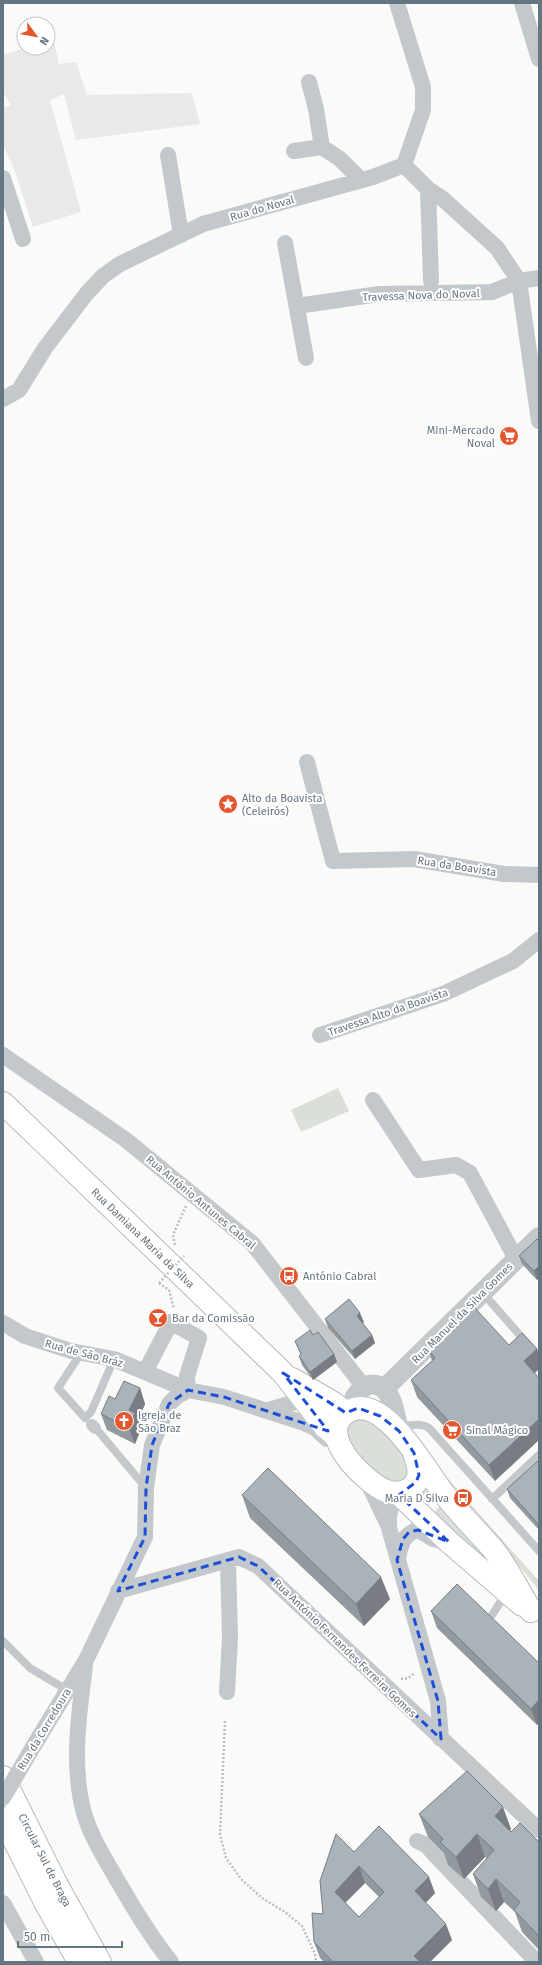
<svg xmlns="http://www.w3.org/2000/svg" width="542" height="1965" font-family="'Fira Sans',sans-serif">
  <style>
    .built { fill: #e8e9e9 }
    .green { fill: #dadfd7 }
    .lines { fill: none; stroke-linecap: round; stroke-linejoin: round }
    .primary-casing { stroke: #b5babe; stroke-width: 24 }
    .motorway-casing { stroke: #b4b9bd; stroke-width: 24 }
    .path { stroke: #bbbfc2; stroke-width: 2.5; stroke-dasharray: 2 2; stroke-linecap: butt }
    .service { stroke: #c3c8cc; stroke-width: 8 }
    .pedestrian { stroke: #c3c8cc; stroke-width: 12 }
    .minor { stroke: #c3c8cc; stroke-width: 16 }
    .tertiary { stroke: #c3c8cc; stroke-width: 20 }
    .primary { stroke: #fff; stroke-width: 22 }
    .motorway { stroke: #fff; stroke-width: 22 }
    .path-bridge { stroke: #bbbfc2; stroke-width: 2.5; stroke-dasharray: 2 2; stroke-linecap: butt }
    .minor-bridge { stroke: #c3c8cc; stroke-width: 16 }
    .wall { fill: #929a9f; fill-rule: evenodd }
    .shaded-wall { fill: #777d82 }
    .building { fill: #aab3b9; stroke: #777d82; fill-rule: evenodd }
    .marked { fill: none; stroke: #1d4ed8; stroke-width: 3; stroke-dasharray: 8 5; stroke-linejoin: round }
    .labels { text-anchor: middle; stroke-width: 4; stroke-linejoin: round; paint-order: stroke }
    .street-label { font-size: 11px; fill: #657683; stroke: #fff }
    .poi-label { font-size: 11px; fill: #657683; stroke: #fff; text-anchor: start }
  </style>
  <rect width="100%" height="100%" fill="#fafaf8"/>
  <path class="built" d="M50 23 59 64 76 62 87 95 192 93 200 124 76 140 64 94 50 100 81 212 33 227 15 171 3 145V108L11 105 3 92V55L24 48H48V24H46Z"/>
  <path class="green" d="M338 1088 349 1111 301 1132 291 1110Z
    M360 1418C376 1425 396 1438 404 1453 407 1460 408 1468 410 1475L398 1485C390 1481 379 1478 373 1472 360 1460 330 1426 360 1418Z
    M442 1472 539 1581V1590L441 1473Z
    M426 1485 436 1497 427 1506 416 1496 424 1490Z
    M442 1504 504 1577 501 1578 433 1513Z"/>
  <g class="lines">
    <g class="primary-casing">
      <path id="primary" d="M3 1103 283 1373 325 1427 337 1437
        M292 1379 332 1402 346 1413
        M414 1453C416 1460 420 1468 418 1476 415 1492 397 1496 384 1490 366 1482 330 1447 337 1425 339 1418 345 1413 351 1410 386 1395 427 1473 445 1495 460 1514 477 1531 493 1549 508 1568 519 1591 531 1611
        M398 1493 449 1542 522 1605"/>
    </g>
    <g class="motorway-casing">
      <path id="motorway" d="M3 1777 57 1885 100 1962
        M3 1818 45 1902 79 1962"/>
    </g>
    <path class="path" d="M175 1245 173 1235 186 1206
      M159 1283 169 1290 174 1309
      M401 1679 408 1678 415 1673
      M225 1721 220 1835 226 1858 241 1879 262 1898 285 1912 302 1926 315 1954 316 1962"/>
    <path class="service" d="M483 1293 539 1357
      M81 1353 58 1388 85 1418 91 1412 114 1359
      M399 1424C410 1428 419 1421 429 1428L539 1551
      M99 1432 146 1488
      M492 1499 539 1455
      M492 1615 507 1592
      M3 1641 30 1668 67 1690"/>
    <path class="pedestrian" d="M92 1425 95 1428"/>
    <path class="minor" d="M397 3 423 87V110L404 165
      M522 3 539 59
      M309 82 316 109 322 147 340 159 361 180
      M294 151 322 147
      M168 155 181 235
      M404 165 428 189 443 199 497 248 519 281 539 421
      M3 178 23 239
      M428 189 431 281
      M285 243 306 358
      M297 306 379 294 492 292 519 281 539 278
      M3 399 19 390 45 348 87 293 103 276 120 264 203 224 373 177 404 165
      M307 762 333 861 414 859 504 874 539 875
      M320 1035 443 994 513 961 539 940
      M3 1055 126 1140 252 1243 364 1387
      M373 1100 419 1170 456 1165 470 1173 516 1259
      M3 1323 25 1336 71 1351 114 1359 188 1390 224 1397 304 1423 315 1428 327 1439
      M145 1372 171 1322 199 1338 187 1376 188 1390
      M268 1410C283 1407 299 1398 314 1400
      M366 1479 389 1527
      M395 1493 389 1516V1528L438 1701 441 1739
      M398 1559C401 1544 403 1534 418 1530L433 1539 442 1541
      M118 1591 239 1557 258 1566 539 1830
      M85 1666C79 1713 71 1766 84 1813 91 1837 104 1857 116 1878 133 1907 150 1936 171 1962
      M227 1692 230 1638 228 1561
      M33 1747 86 1660 145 1537 146 1488 152 1445 169 1404 176 1397 188 1390
      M417 1841 426 1845 437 1857 537 1962
      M3 1903 36 1962"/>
    <path class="tertiary" d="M384 1389 539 1237
      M352 1410C352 1400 355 1395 362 1389 366 1385 372 1384 377 1385 394 1390 395 1417 399 1431"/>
    <use href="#primary" class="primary"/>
    <use href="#motorway" class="motorway"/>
    <path class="path-bridge" d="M159 1283 184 1256"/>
    <path class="minor-bridge" d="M3 1798 33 1747"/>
  </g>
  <path class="wall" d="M539 1241V1278L537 1280 522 1264 519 1256Z
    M325 1319 364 1322 362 1323 372 1335 375 1343 355 1359 328 1328Z
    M313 1335 334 1354 337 1362 313 1380 302 1365 299 1356 301 1355 295 1341Z
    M509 1345 539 1355V1369L535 1373 495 1481 417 1397 411 1380 432 1361 428 1349Z
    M140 1388 145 1404 138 1420 141 1429 135 1444 107 1430 101 1414 115 1399Z
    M539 1460V1530L510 1498 507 1489Z
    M242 1495 390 1599 364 1626 250 1518Z
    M431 1611 539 1663 537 1725 437 1628Z
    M419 1814 511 1829 510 1831 511 1832 539 1842V1950L522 1932 515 1912 504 1902 496 1911 481 1897 473 1874 487 1858 485 1857 464 1879 448 1865 444 1853 428 1837Z
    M354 1852 435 1893 425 1903 452 1940 430 1962H324L320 1958 314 1942 323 1914ZM365 1883 379 1897 359 1917 345 1903Z"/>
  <path class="shaded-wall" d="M539 1266V1278L537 1280 534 1271Z
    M360 1313 364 1322 360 1325 357 1316Z
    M372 1335 375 1343 355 1359 352 1351Z
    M537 1349 539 1355V1369L530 1377 524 1361Z
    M334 1354 337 1362 313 1380 310 1372Z
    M140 1388 145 1404 138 1420 141 1429 135 1444 129 1428V1410Z
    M539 1419V1440L495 1481 489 1465Z
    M381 1577 390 1599 364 1626 356 1604Z
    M539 1700V1723L537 1725 531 1709Z
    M503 1807 511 1829 503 1838 495 1816Z
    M477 1834 485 1857 464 1879 456 1857Z
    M359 1866 365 1883 340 1908 335 1892Z
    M429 1877 435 1893 421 1908 415 1891Z
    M496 1879 504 1902 496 1911 488 1889Z
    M446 1924 452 1940 430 1962H416L414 1956Z"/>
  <path class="building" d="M537 1239 539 1241V1266L534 1271 519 1256Z
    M349 1299 360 1313 357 1316 372 1335 352 1351 325 1319Z
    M474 1307 509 1345 522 1333 537 1349 524 1361 539 1378V1419L489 1465 411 1380 435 1358 428 1349Z
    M310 1330 313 1335 318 1332 334 1354 310 1372 299 1356 301 1354 295 1341Z
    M124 1381 140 1388 129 1410 135 1413 129 1428 101 1414 109 1396 115 1399Z
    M539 1460V1525L507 1489Z
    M268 1468 381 1577 356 1604 242 1495Z
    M457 1584 539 1663V1700L531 1709 431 1611Z
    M467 1771 503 1807 495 1816 511 1832 520 1823 539 1842V1936L514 1910 520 1902 496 1879 488 1889 473 1874 494 1850 477 1834 456 1857 440 1842 443 1839 419 1814Z
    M379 1826 429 1877 415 1891 446 1924 414 1956 419 1961V1962H333L314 1942 312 1913 323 1914 320 1881 336 1834 354 1852ZM359 1866 384 1892 359 1917 335 1892Z"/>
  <path class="marked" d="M283 1373 346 1413 358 1408 380 1416 399 1431 414 1453 419 1475 416 1482 399 1495 449 1542 418 1530 409 1532 403 1539 397 1560 438 1701 441 1739 258 1566 239 1557 118 1591 145 1537 146 1488 152 1445 169 1404 188 1390 224 1397 328 1431Z"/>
  <defs>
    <g id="supermarket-disc" transform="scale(1)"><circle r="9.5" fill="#e4572e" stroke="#fff"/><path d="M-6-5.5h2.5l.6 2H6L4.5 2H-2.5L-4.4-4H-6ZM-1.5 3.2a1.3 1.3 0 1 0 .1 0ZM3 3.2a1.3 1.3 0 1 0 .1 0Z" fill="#fff"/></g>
    <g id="sight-disc" transform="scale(1)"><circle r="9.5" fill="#e4572e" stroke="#fff"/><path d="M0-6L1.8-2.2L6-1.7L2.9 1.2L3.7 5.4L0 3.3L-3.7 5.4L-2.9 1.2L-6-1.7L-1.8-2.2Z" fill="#fff"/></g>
    <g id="bus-disc" transform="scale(1)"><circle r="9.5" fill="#e4572e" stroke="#fff"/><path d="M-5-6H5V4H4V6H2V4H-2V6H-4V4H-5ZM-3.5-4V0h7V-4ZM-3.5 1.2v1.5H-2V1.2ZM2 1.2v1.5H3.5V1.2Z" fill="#fff"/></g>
    <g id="bar-disc" transform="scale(1)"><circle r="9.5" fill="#e4572e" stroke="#fff"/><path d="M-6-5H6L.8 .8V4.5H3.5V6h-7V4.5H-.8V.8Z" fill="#fff"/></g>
    <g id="church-disc" transform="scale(1)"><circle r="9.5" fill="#e4572e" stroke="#fff"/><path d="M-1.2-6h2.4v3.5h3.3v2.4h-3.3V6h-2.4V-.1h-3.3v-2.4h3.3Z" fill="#fff"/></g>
  </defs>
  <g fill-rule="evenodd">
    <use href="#supermarket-disc" x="509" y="436"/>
    <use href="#sight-disc" x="228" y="804"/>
    <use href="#bus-disc" x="289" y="1276"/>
    <use href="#bar-disc" x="158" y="1318"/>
    <use href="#church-disc" x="124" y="1421"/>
    <use href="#supermarket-disc" x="452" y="1430"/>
    <use href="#bus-disc" x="463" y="1498"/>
  </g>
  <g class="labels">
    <g class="street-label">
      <text transform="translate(262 208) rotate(-16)" y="4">Rua do Noval</text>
      <text transform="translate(421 295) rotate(-2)" y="4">Travessa Nova do Noval</text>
      <text transform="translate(457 866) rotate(9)" y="4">Rua da Boavista</text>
      <text transform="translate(388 1012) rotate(-19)" y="4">Travessa Alto da Boavista</text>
      <text transform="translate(201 1202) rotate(40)" y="4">Rua António Antunes Cabral</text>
      <text transform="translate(143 1238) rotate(44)" y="4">Rua Damiana Maria da Silva</text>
      <text transform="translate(462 1313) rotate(-45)" y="4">Rua Manuel da Silva Gomes</text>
      <text transform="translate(84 1353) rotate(15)" y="4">Rua de São Bráz</text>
      <text transform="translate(345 1648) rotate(44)" y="4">Rua António Fernandes Ferreira Gomes</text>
      <text transform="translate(44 1729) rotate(-59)" y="4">Rua da Corredoura</text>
      <text transform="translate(45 1860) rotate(63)" y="4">Circular Sul de Braga</text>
    </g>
    <g class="poi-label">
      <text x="495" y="434" text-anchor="end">Mini-Mercado<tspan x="495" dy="13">Noval</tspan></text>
      <text x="242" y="802">Alto da Boavista<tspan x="242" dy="13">(Celeirós)</tspan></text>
      <text x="303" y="1280">António Cabral</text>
      <text x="172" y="1322">Bar da Comissão</text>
      <text x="138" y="1419">Igreja de<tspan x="138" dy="13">São Braz</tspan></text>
      <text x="466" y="1434">Sinal Mágico</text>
      <text x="449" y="1502" text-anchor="end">Maria D Silva</text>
    </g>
  </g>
  <rect width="542" height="1965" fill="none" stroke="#657683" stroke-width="8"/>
  <g transform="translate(36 36) rotate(122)"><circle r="19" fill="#ffffff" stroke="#c1c8cd"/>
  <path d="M0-3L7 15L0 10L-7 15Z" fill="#e4572e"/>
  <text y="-6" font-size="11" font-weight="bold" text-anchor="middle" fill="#657683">N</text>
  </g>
  <path d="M18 1941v6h104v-6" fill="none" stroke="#657683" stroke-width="2"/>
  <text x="24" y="1941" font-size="12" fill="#657683" stroke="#ffffff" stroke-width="3" paint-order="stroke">50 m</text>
</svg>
